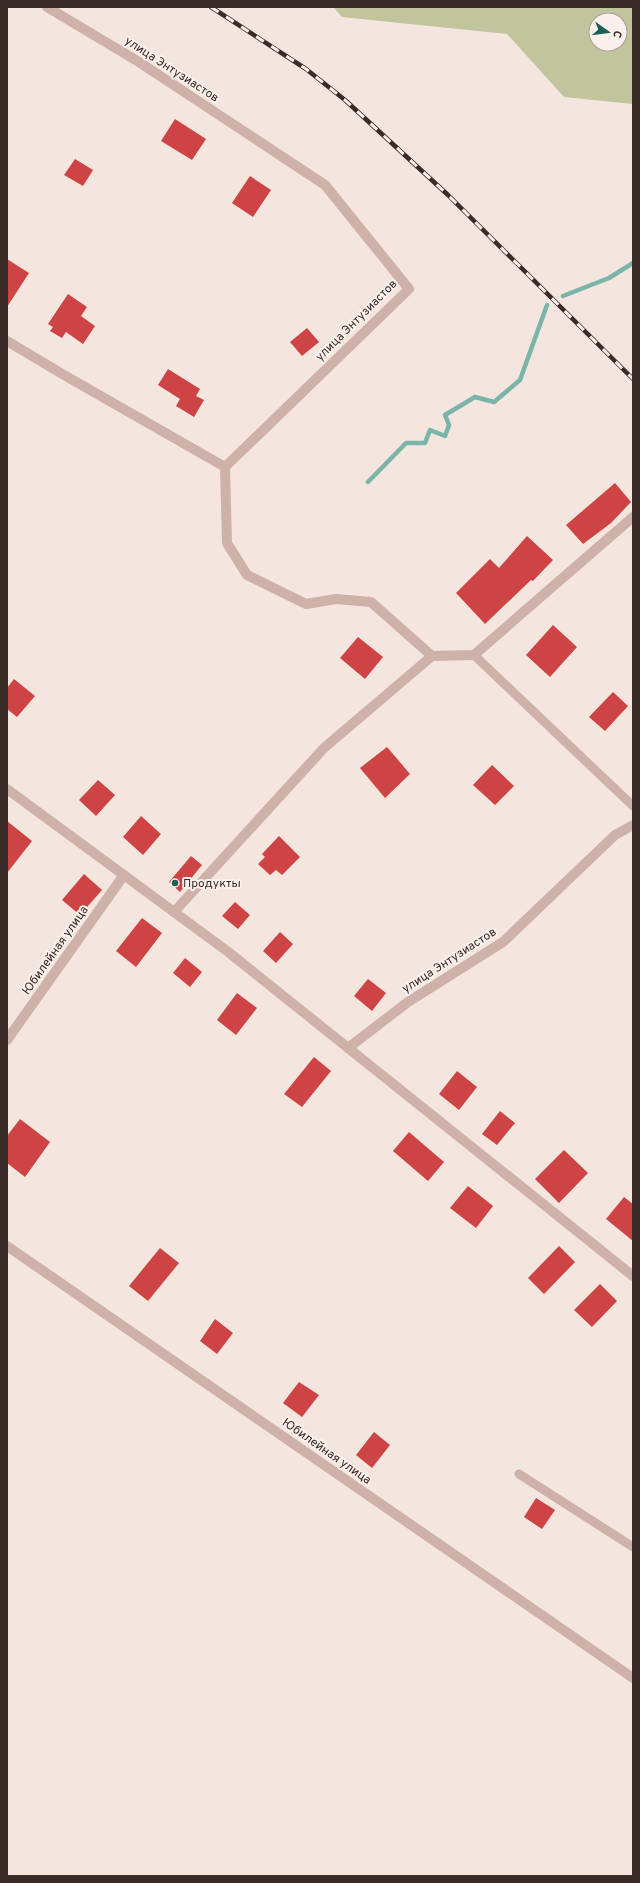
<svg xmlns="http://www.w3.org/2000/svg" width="640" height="1883" font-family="Overpass,sans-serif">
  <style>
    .green { fill: #c1c59d; fill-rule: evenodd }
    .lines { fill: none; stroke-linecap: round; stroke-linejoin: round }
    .stream { stroke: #7bb4a8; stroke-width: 4.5 }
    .building { fill: #ce4343 }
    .service { stroke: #ceb1a9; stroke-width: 9 }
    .minor { stroke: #ceb1a9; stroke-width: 10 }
    .tertiary { stroke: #ceb1a9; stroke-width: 10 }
    .rail-casing { stroke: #3a2b29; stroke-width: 4.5 }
    .rail { stroke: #fbf0eb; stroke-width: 3; stroke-dasharray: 9; stroke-linecap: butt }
    .poi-dot { fill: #1b5f53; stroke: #fbf0eb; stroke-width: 1.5 }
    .labels { text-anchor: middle; stroke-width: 4; stroke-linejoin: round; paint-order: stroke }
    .street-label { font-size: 12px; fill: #3a2b29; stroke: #fbf0eb }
    .poi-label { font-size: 12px; fill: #3a2b29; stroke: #fbf0eb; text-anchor: start }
  </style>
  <rect width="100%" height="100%" fill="#f4e5de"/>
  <path class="green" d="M333 7H633V104L564 97 507 34 342 17ZM596 20H620V44H596Z"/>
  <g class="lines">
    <path class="stream" d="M563 296 609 278 633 263
      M368 482 406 443H425L430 430 445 436 449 425 445 415 475 397 494 402 520 380 547 305"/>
  </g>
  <path class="building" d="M175 119 206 139 192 160 161 141Z
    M75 159 93 170 83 186 64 175Z
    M250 176 271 190 253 217 232 203Z
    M7 259 29 273 7 307Z
    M68 294 87 307 81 316 95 326 83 344 66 332 62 338 50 331 53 327 48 324Z
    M307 328 319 342 302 356 290 342Z
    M168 369 200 389 196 396 204 400 194 417 176 406 180 399 158 385Z
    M615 483 631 502 611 523 583 544 566 525Z
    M527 536 553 560 533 581 531 580 485 624 456 593 490 559 499 568Z
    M553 625 577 647 550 677 526 655Z
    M358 637 383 657 365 679 340 658Z
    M14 679 35 696 17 717 7 709V688Z
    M613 692 628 706 605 731 589 717Z
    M387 747 410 774 385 798 360 768Z
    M492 765 514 786 495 805 473 785Z
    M98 780 115 795 96 816 79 800Z
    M141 816 161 834 143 855 123 837Z
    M7 821 32 841 7 873Z
    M279 836 300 857 282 875 276 870 270 875 258 864 265 857 262 854Z
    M191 856 202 865 180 892 169 882Z
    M84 874 102 890 80 915 62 900Z
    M235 902 250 915 238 929 222 916Z
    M142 918 162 933 136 967 116 951Z
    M280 932 293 944 276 963 263 951Z
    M185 958 202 972 190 987 173 973Z
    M368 979 386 993 372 1011 354 996Z
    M237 993 257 1008 236 1035 217 1020Z
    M314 1057 331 1071 302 1107 284 1094Z
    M457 1071 477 1087 459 1110 439 1094Z
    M500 1111 515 1123 497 1145 482 1134Z
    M20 1119 50 1142 25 1177 7 1163V1136Z
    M409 1132 444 1162 428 1181 393 1151Z
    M564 1150 588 1173 559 1203 535 1179Z
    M468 1186 493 1206 476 1228 450 1208Z
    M624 1197 633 1204V1241L606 1219Z
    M559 1246 575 1262 544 1294 528 1278Z
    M160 1248 179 1263 148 1301 129 1286Z
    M600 1284 617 1301 592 1327 574 1310Z
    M215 1319 233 1333 217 1354 200 1341Z
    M299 1382 319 1395 302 1417 283 1403Z
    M374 1432 390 1445 372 1468 356 1455Z
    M536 1498 555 1510 542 1529 524 1517Z"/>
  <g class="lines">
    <path class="service" d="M474 655 633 806
      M519 1474 633 1547"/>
    <path class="minor" d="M7 341 64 375 225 467 409 289 325 185 139 62 47 7
      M225 467 227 543 247 575 306 604 336 599 371 602 432 656
      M174 912 324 748 432 656 474 655 633 517
      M7 1040 124 875
      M348 1048 408 1002 503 942 615 835 633 825
      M7 1246 633 1678"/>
    <path class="tertiary" d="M7 789 227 951 633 1276"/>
    <g class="rail-casing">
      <path id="rail" d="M211 7 306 69 345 100 448 195 633 379"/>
    </g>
    <use href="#rail" class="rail"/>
  </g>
  <circle class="poi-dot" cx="175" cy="883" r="4"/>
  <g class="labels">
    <g class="street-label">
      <text transform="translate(172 69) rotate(33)" y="4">улица Энтузиастов</text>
      <text transform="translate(356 320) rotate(-45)" y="4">улица Энтузиастов</text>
      <text transform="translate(55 950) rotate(-55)" y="4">Юбилейная улица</text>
      <text transform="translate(449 960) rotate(-33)" y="4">улица Энтузиастов</text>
      <text transform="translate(327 1451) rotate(35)" y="4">Юбилейная улица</text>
    </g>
    <g class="poi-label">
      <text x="183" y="887">Продукты</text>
    </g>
  </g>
  <rect width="640" height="1883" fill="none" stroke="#3a2b29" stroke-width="16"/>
  <g transform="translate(608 32) rotate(104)"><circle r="19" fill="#fbf0eb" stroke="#aea19d"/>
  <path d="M0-3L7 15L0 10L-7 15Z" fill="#1b5f53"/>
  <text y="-6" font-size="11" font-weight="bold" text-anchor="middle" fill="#3a2b29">С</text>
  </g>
</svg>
